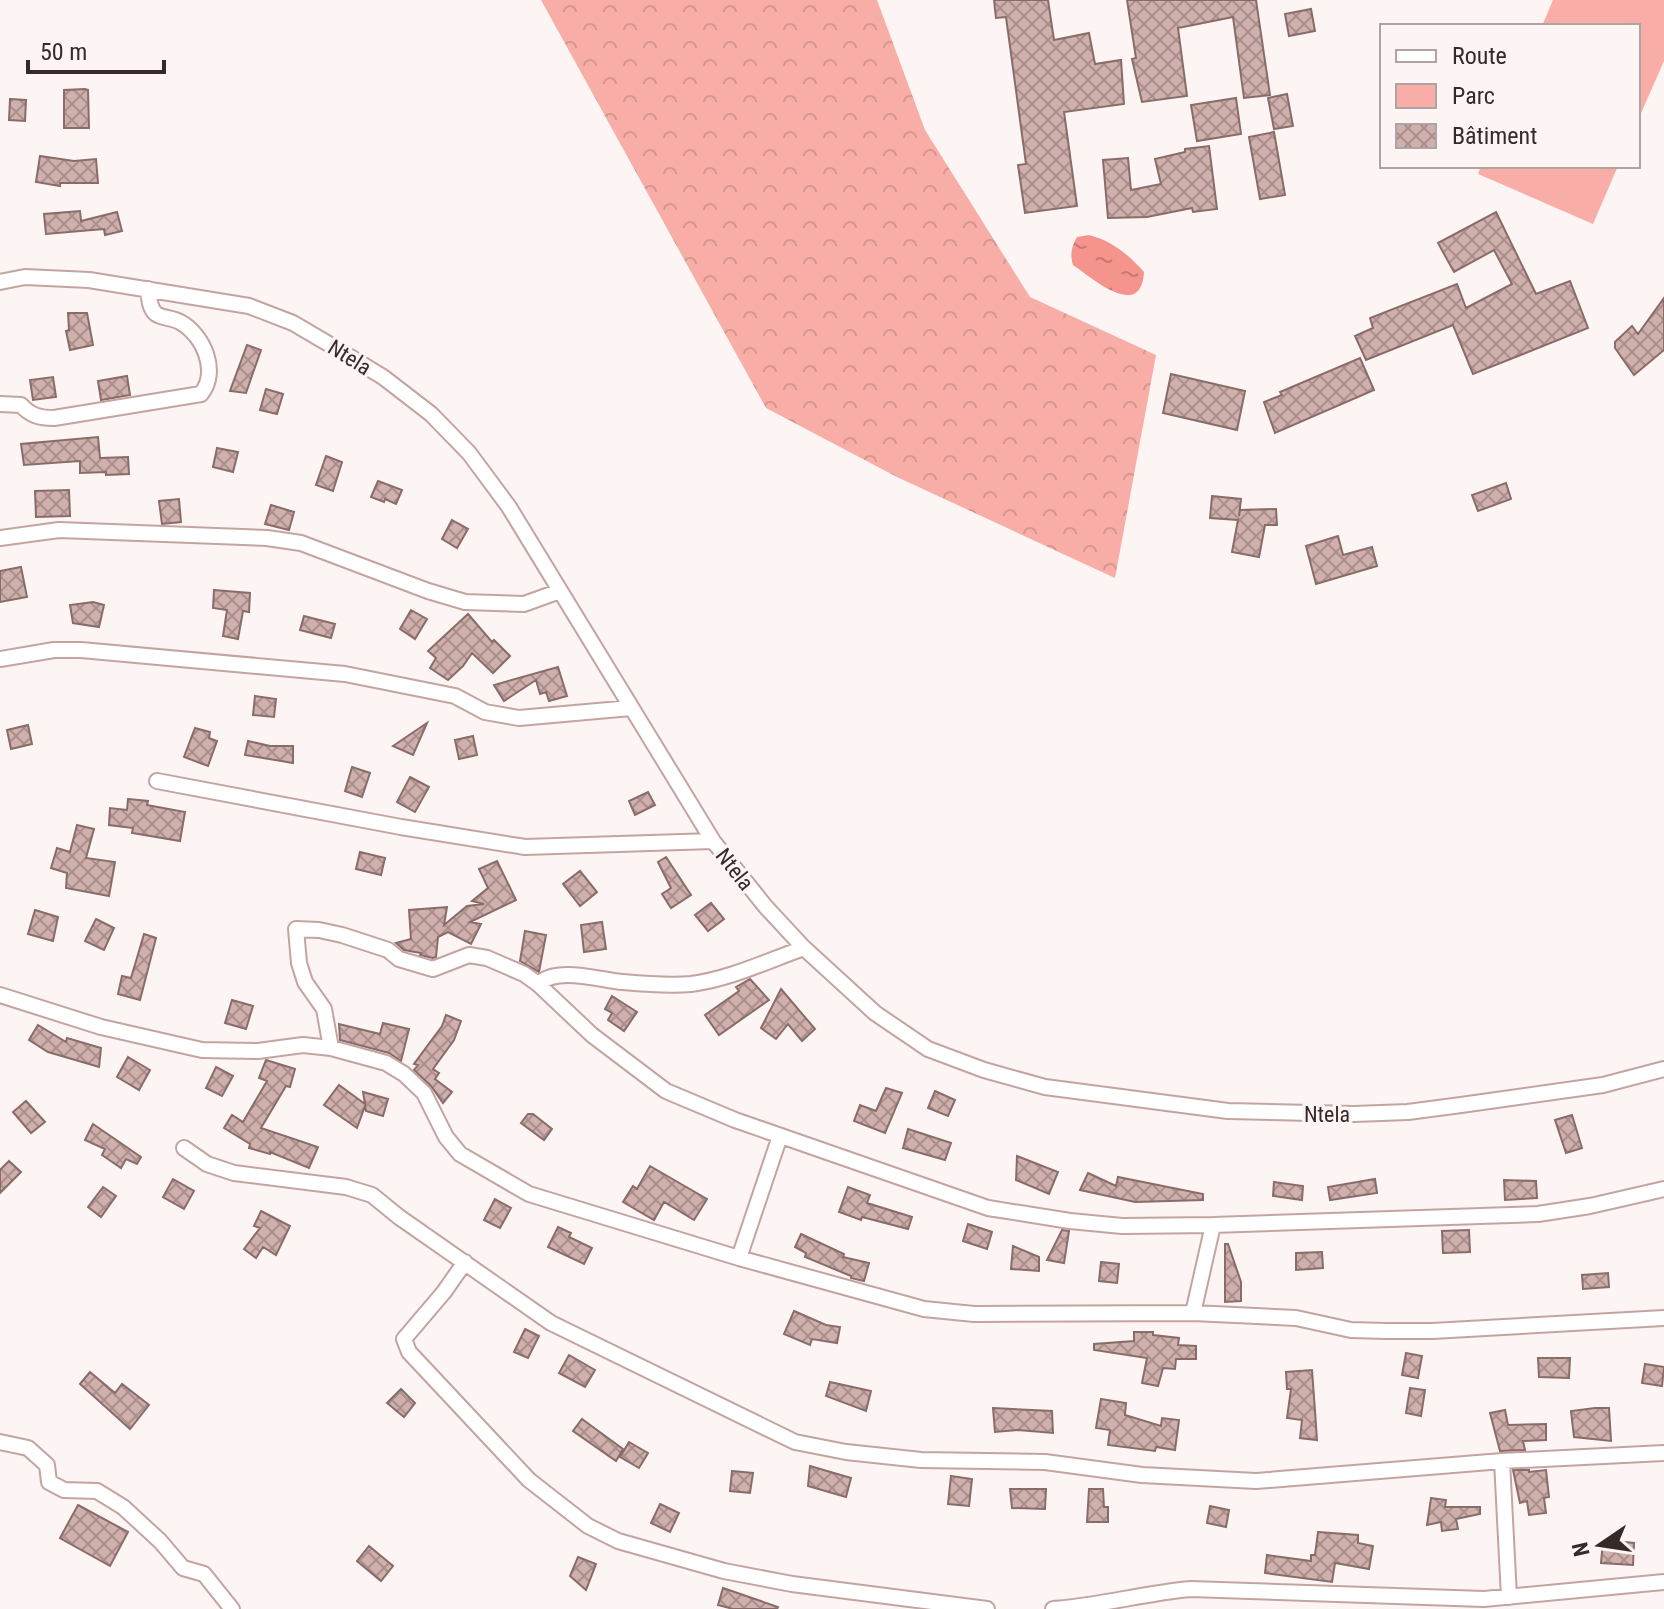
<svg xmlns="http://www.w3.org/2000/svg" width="1664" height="1609" font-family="'Roboto Condensed',sans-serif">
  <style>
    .green { fill: #f8aea7 }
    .forest { fill: url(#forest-crowns) }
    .water { fill: url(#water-ripples) }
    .building { fill: url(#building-cross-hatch); stroke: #896c69; stroke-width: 2 }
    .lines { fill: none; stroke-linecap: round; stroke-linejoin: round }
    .street-casing { stroke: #c4a4a1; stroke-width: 18 }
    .street { stroke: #fff; stroke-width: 14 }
    .labels { text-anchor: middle; stroke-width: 7; stroke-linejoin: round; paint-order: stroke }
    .street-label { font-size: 22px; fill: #362a29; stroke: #fcf5f4 }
  </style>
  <defs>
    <pattern id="forest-crowns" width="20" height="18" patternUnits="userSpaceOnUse" patternTransform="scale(2)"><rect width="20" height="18" fill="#f8aea7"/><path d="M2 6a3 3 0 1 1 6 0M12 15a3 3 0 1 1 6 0" fill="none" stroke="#d59690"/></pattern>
    <pattern id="water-ripples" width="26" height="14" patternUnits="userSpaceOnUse" patternTransform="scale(2)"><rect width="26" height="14" fill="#f4948c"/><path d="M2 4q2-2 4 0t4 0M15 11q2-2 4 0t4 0" fill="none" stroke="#c67972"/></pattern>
    <pattern id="building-cross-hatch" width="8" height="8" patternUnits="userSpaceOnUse" patternTransform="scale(2)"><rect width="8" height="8" fill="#d0b0ad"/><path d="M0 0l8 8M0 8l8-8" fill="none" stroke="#aa8f8d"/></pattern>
  </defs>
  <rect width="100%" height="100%" fill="#fcf5f4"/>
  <path class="green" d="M1553 0H1664V61L1638 120V26H1542Z
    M1481 166H1618L1593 224 1478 174Z"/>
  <path class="forest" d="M541 0H877L925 130 1030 297 1156 355 1115 578 897 477 766 408Z"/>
  <path class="water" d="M1089 235C1112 241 1128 254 1144 272 1141 322 1091 277 1073 265 1070 255 1071 247 1077 237Z"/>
  <path class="building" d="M994 0H1048L1054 40 1089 33 1095 64 1121 60 1124 104 1064 112 1077 206 1025 213 1018 165 1026 164 1006 17 996 18Z
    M1127 0H1256L1270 95 1244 98 1233 17 1178 28 1187 96 1142 102 1132 59 1136 58Z
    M1311 9 1315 31 1289 36 1285 14Z
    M85 89 88 90 89 128H64V90Z
    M1287 94 1293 126 1274 129 1268 98Z
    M1236 98 1241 134 1197 141 1191 105Z
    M10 99 26 100 25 121 9 120Z
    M1274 132 1285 195 1260 199 1249 137Z
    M1209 146 1217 209 1193 212 1192 208 1147 217 1108 218 1103 160 1128 158 1131 190 1161 184 1155 159 1185 152V149Z
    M40 156 74 161 96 159 98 183H60V186L36 182Z
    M80 211 81 221 117 212 122 231 105 235 104 229 46 234 44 214Z
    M1496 212 1536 294 1570 281 1588 328 1473 374 1453 325 1366 360 1355 336 1373 328 1370 318 1457 284 1466 308 1512 284 1494 250 1454 272 1438 243Z
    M1664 298V350L1634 375 1615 348V342L1632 326 1638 334Z
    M68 313H87L93 345 70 350 66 331 69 330Z
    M247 345 261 350 246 393 230 391Z
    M1360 358 1374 390 1275 433 1264 402 1282 395 1280 392Z
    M1171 374 1245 391 1237 430 1163 413Z
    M127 376 130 395 101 400 98 381Z
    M53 377 56 397 33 400 30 380Z
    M266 389 283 394 277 414 260 410Z
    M98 437 100 458 128 457 129 474 106 475V472L80 473V461L24 465 21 444Z
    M217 448 238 452 233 472 213 467Z
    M326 456 342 462 333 491 316 485Z
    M378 481 402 490 396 504 385 499 384 502 371 497Z
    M1506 483 1511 499 1478 511 1472 495Z
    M69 490 70 516 36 517 35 491Z
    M1212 496 1241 499 1239 516 1240 510 1276 509 1277 525H1265L1259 557 1232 552 1238 520 1210 518Z
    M179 499 181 522 162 524 159 501Z
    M271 505 294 512 289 530 265 524Z
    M452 520 468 529 457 548 442 539Z
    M1338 536 1343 555 1372 547 1377 566 1316 584 1306 546Z
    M21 567 27 597 0 602V571Z
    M214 590 250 593 249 612 243 611 238 639 223 636 227 610 213 608Z
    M93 602 104 605 99 627 73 623 70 605Z
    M411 610 427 619 415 639 400 629Z
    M468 614 492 642 494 640 510 656 493 673 472 653 463 666 448 680 430 668 436 658 428 651Z
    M304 616 335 624 331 638 300 630Z
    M558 667 567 696 549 701 546 692 540 694 536 680 504 701 494 685Z
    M255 696 276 699 274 717 253 715Z
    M427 723 413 755 393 746Z
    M28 725 32 744 11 749 7 730Z
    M195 728 210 732 209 738 217 741 208 766 184 757Z
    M473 736 477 755 459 759 455 740Z
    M248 741 270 746H293V763L245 755Z
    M352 767 370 773 362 797 345 791Z
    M410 777 429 787 415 812 397 802Z
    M648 792 655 805 635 815 629 801Z
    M128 799 148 801 147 805 185 812 180 841 132 833 133 828 109 825 110 808 127 810Z
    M77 825 94 829 86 858 115 862 109 896 66 888 67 873 51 868 57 848 70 852Z
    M360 852 385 858 381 875 356 869Z
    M666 857 691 895 671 908 662 894 671 888 658 862Z
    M497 861 516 900 470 922 481 924 471 944 448 932 438 937 436 957 433 958 420 955 421 953 404 950 396 943 411 939 409 910 447 907 444 925 467 906 484 904 472 901 488 888 479 869Z
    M580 871 597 892 580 906 563 884Z
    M711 903 724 919 708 931 695 915Z
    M35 910 58 917 53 941 28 934Z
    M96 919 114 928 104 950 85 941Z
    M602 922 606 949 584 952 581 925Z
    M525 931 546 935 539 972 520 961Z
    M144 934 156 938 140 1000 118 994 122 976 131 978Z
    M750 979 769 1000 719 1035 705 1015 739 991 736 987Z
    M781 989 815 1029 802 1041 788 1024 776 1039 761 1028Z
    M612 996 637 1012 624 1031 608 1020 612 1013 605 1009Z
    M232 1000 253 1006 246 1029 225 1023Z
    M446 1015 461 1021 454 1040 433 1069 439 1073 435 1079 452 1092 443 1103 431 1086 414 1070 418 1065 414 1064 442 1026Z
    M383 1023 409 1029 401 1061 389 1053 340 1040 339 1024 380 1034Z
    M38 1025 66 1042 67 1038 101 1048 99 1067 48 1052 29 1040Z
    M128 1057 150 1070 139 1090 117 1077Z
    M266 1060 295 1069 290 1087 286 1086 261 1128 318 1147 309 1168 270 1152V1154L249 1148 250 1144 224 1128 232 1115 243 1122 267 1081 259 1078Z
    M216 1067 233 1076 222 1096 206 1088Z
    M339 1085 365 1104 363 1092 388 1099 383 1116 366 1111 365 1106 357 1128 324 1105Z
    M886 1088 902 1093 885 1133 854 1121 860 1105 876 1111Z
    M935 1091 955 1100 948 1116 928 1108Z
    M26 1101 45 1122 31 1133 13 1112Z
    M528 1114H533L552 1129 544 1140 521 1123Z
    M1572 1115 1582 1148 1566 1153 1555 1120Z
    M93 1124 141 1157 137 1164 126 1159 121 1168 102 1155 105 1149 85 1140Z
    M908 1129 951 1143 945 1160 903 1148Z
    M1017 1156 1058 1172 1049 1194 1016 1180Z
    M9 1161 21 1172 0 1193V1170Z
    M650 1166 707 1199 694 1220 664 1202 654 1220 623 1202 633 1186 637 1189Z
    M1088 1173 1116 1186 1118 1177 1203 1194V1200L1135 1202 1080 1190Z
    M173 1179 194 1191 184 1209 163 1197Z
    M1375 1179 1377 1193 1330 1200 1328 1187Z
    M1504 1180 1536 1181 1537 1198 1505 1200Z
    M1274 1182 1303 1186 1302 1200 1273 1196Z
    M103 1187 116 1196 101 1217 88 1207Z
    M848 1187 870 1195 867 1203 912 1217 908 1229 862 1217 861 1220 839 1212Z
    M495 1199 511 1208 500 1228 484 1220Z
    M261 1211 290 1226 276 1255 263 1247 256 1258 244 1249 260 1228 254 1226Z
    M968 1224 992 1232 987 1249 963 1241Z
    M558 1227 571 1233 569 1237 592 1248 584 1264 548 1247Z
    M1062 1230 1069 1231 1064 1263 1047 1260Z
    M1469 1230 1470 1252 1443 1253 1442 1231Z
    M801 1234 844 1254 843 1257 869 1263 864 1281 851 1278V1276L805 1257 806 1253 795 1247Z
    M1225 1244H1228L1241 1282V1301L1225 1302Z
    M1013 1246 1039 1257V1271L1011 1269Z
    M1322 1252 1323 1268 1296 1270V1253Z
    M1101 1262 1119 1264 1117 1283 1099 1281Z
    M1608 1273 1609 1287 1583 1289 1582 1275Z
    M794 1311 826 1325 840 1327 837 1343 812 1339 810 1345 784 1334Z
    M525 1329 539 1336 528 1358 514 1352Z
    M1134 1332H1153V1335L1179 1338 1178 1345 1196 1346V1359H1176L1175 1369 1163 1368 1158 1386 1142 1383 1147 1358 1094 1350V1344L1134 1341Z
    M1406 1353 1422 1356 1418 1378 1402 1375Z
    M569 1355 595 1370 585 1387 559 1373Z
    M1538 1358H1570L1569 1378 1539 1377Z
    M1645 1364 1664 1367 1662 1386 1642 1383Z
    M1312 1370 1315 1411 1317 1440 1300 1438 1302 1420 1287 1418 1291 1389H1287L1286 1372Z
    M90 1372 115 1393 122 1384 149 1405 130 1429 80 1384Z
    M830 1382 871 1391 866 1411 826 1396Z
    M1410 1388 1425 1390 1421 1416 1406 1413Z
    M401 1389 415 1403 404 1417 387 1403Z
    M1101 1399 1126 1403 1125 1415 1161 1426 1162 1418 1179 1420 1175 1450 1156 1447 1155 1451 1108 1445 1110 1430 1096 1428Z
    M993 1408 1052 1411 1053 1433 1018 1430 995 1432Z
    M1595 1408H1609L1611 1441 1574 1437 1571 1411Z
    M1505 1410 1508 1425 1546 1424V1440L1523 1441 1525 1450 1500 1451 1490 1413Z
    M582 1419 623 1449 616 1461 573 1431Z
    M629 1442 648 1453 639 1468 620 1457Z
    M810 1466 851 1478 846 1497 808 1486Z
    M1513 1470H1529V1472L1546 1470 1549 1497 1544 1498 1546 1513 1529 1515 1527 1501 1520 1503Z
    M732 1471 753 1473 750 1493 730 1491Z
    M951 1476 972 1479 969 1506 948 1504Z
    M1010 1489H1046L1045 1509 1012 1508Z
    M1089 1489H1103L1104 1507H1108V1522H1087Z
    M1431 1498 1446 1500 1445 1507H1480V1514L1456 1519 1458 1529 1442 1531 1441 1522 1427 1525Z
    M660 1504 679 1513 670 1532 651 1523Z
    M78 1505 128 1532 110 1566 60 1538Z
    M1210 1506 1229 1510 1226 1527 1207 1523Z
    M1318 1532 1358 1535V1543L1373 1546 1369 1569 1335 1563 1332 1582 1265 1573 1267 1555 1311 1561V1555H1315Z
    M1603 1540 1634 1543 1633 1565 1601 1563Z
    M369 1546 393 1566 381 1581 357 1561Z
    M578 1557 596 1564 586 1590 570 1576Z
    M723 1588 778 1607 777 1609H733L718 1605Z"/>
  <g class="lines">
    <g class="street-casing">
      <path id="street" d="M0 282 25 277 89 280 249 306 293 323 327 343 383 377 431 414 469 453 509 507 713 841 765 906 804 948 875 1013 928 1049 984 1070 1045 1087 1228 1111 1354 1114 1408 1112 1461 1105 1603 1085 1664 1069
        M0 404 21 405C31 416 40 418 54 418L201 394C219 372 204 335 180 322 173 318 162 318 156 314 149 308 149 297 148 289
        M0 538 59 530 267 538 301 543 428 591 465 602 524 604 560 591
        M0 659 54 650H81L345 674 455 696 485 712 519 718 631 708
        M157 781 401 827 525 847 713 841
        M538 984C558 966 599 980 623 982 645 984 669 986 691 984 730 979 767 961 804 948
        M0 995 101 1027 202 1050 258 1051 303 1045 331 1048 386 1063 404 1074 424 1093 446 1137 460 1154 529 1194 739 1258 924 1309 974 1314 1193 1313 1296 1318 1351 1330 1386 1331H1432L1664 1318
        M331 1048 324 1009 305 982 299 963 296 929 319 930 342 935 388 950 399 959 433 969 469 955 487 958 524 974 538 984 592 1035 666 1091 735 1120 988 1208 1070 1221 1122 1226 1213 1225 1538 1214 1590 1206 1664 1189
        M184 1148 207 1164 234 1173 346 1187 372 1195 399 1217 551 1323 795 1442 846 1452 921 1460 1045 1462 1142 1475 1256 1481 1502 1461 1664 1453
        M739 1258 780 1136
        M465 1262 444 1292 404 1339 409 1352 529 1480 588 1526 618 1541 724 1571 792 1584 987 1609
        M1193 1313 1213 1225
        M0 1442 28 1448 47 1465 49 1482 64 1490 97 1491 123 1507 160 1541 183 1568 204 1574 232 1609
        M1502 1461 1509 1597
        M1053 1609C1100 1606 1144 1593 1191 1589L1484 1599 1664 1582"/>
    </g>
    <use href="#street" class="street"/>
  </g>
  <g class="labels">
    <g class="street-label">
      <text transform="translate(350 357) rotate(32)" y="8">Ntela</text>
      <text transform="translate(735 869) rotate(52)" y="8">Ntela</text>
      <text x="1327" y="1122">Ntela</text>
    </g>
  </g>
  <rect x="1380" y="24" width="260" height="144" fill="#fcf5f4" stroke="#ada4a3" stroke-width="2"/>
  <rect x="1396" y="50" width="40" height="12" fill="#ffffff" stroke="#ada4a3" stroke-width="2"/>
  <text x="1452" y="64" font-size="24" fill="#362a29">Route</text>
  <rect x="1396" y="84" width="40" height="24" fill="#f8aea7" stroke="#ada4a3" stroke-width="2"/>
  <text x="1452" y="104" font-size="24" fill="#362a29">Parc</text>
  <rect x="1396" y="124" width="40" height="24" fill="url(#building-cross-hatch)" stroke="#ada4a3" stroke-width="2"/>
  <text x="1452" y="144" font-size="24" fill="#362a29">Bâtiment</text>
  <g transform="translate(1600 1545) rotate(257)" stroke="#fcf5f4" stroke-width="6" paint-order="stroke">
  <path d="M0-6L14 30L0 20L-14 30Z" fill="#362a29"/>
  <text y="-12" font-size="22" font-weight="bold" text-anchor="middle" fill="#362a29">N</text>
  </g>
  <path d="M28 60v12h136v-12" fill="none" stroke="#362a29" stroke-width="4"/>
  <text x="40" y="60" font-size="24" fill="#362a29" stroke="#fcf5f4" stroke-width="6" paint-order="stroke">50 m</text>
</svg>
